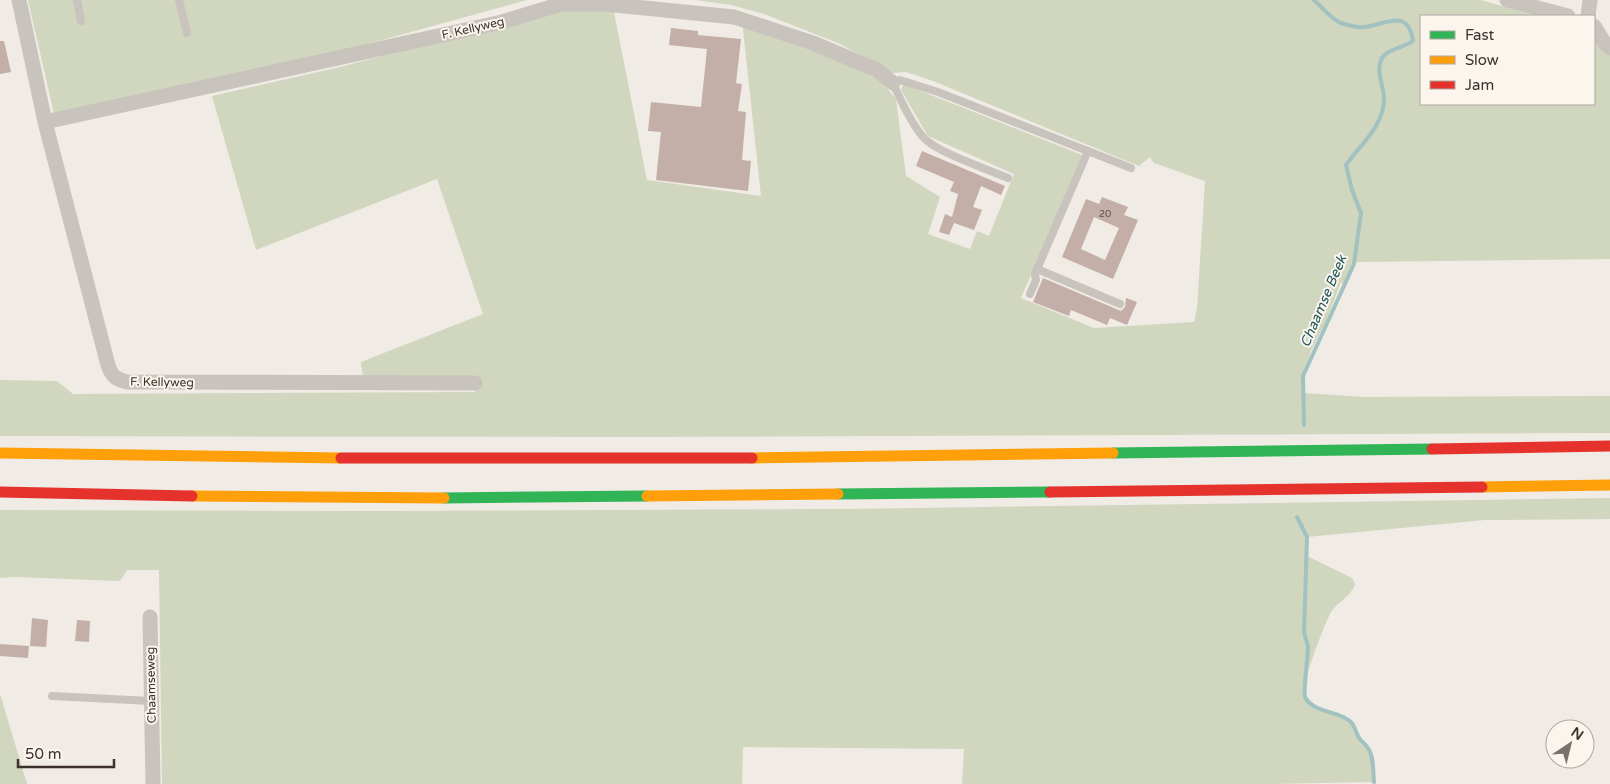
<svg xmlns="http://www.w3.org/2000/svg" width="1610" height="784" font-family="'Varela Round',sans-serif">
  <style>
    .green { fill: #d1d6bf }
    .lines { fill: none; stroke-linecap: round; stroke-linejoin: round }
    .stream { stroke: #a1c2c1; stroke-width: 4 }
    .building { fill: #c3afa7; fill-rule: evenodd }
    .lane { stroke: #c9c3be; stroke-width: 8 }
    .street { stroke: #c9c3be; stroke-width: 15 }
    .fast { stroke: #30b455; stroke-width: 11 }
    .slow { stroke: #ff9f0a; stroke-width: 11 }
    .jam { stroke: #e5322d; stroke-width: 11 }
    .labels { text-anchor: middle; stroke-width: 4; stroke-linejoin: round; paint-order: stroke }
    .number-label { font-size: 10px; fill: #5d504a }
    .street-label { font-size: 12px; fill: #3b302b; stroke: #fbf5ee }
    .water-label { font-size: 14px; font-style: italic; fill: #1f5a5e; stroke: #fbf5ee }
  </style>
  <rect width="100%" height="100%" fill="#f0ebe5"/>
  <path class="green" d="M28 0H527L342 51 54 114Z
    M695 0H1481L1536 16H1421V104H1594V40L1599 49 1610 55V259L1356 262 1348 281 1342 284 1341 282 1327 319 1311 351 1305 370 1304 393 1364 397 1610 396V433L637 437 0 436V380L57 381 73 394 475 392 474 379 363 378 361 362 483 314 437 179 256 250 212 96 340 67 428 44 567 1 612 2 647 180 761 196 742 20 809 46 880 80 896 99 906 176 940 197 928 234 970 249 977 231 989 236 1014 174 928 136 901 90 903 84 1082 155 1021 298 1094 328 1194 322 1197 309 1205 181 1154 163 1150 157 1139 166 933 81 906 72 893 73 838 43 764 14 731 5Z
    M1610 498V519L1485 520 1307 537V556L1352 578 1355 584C1351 597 1338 601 1331 612 1324 625 1304 678 1304 691 1303 712 1343 711 1353 722 1355 726 1356 732 1358 736 1361 741 1365 744 1368 748 1374 758 1373 771 1373 782L1271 784H962L964 749 743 747 742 784H162L159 570H127L120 581 15 577 0 578V510L378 511 849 509Z
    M0 694 27 784H0Z"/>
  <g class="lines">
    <path class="stream" d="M1304 425 1303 376 1354 264 1361 213 1352 190 1346 165C1360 145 1384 126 1384 99 1384 87 1376 72 1381 60 1385 49 1404 48 1413 41 1408 7 1386 25 1364 27 1358 28 1347 25 1341 23 1332 20 1322 7 1314 0
      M1297 517 1307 537 1304 632C1305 637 1307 642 1308 647 1308 657 1303 692 1305 697 1312 711 1333 711 1345 718 1354 722 1354 728 1358 736 1360 741 1365 743 1368 748 1374 757 1373 771 1374 782"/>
  </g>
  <path class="building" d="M671 28 698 31V35L741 39 736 83 742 84 738 111 746 112 742 160 751 161 748 191 656 180 661 132 648 131 651 102 701 107 707 49 669 45Z
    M0 41H4L11 72 0 74Z
    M922 151 1005 186 1001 195 981 186 973 207 982 210 974 230 954 223 949 235 939 232 945 214 952 217 958 194 950 191 954 182 916 166Z
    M1102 197 1128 207 1124 215 1138 220 1113 279 1062 257 1086 199 1099 204ZM1094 217 1119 228 1105 260 1081 249Z
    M1043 278 1121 311 1125 307 1126 298 1137 302 1127 325 1110 318 1107 325 1071 310 1069 316 1033 302Z
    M32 618 48 620 46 647 30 646Z
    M77 620 90 621 89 642 75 641Z
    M0 644 29 646 28 658 0 656Z"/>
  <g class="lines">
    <path class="lane" d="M77 0 81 21
      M179 0 187 33
      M1008 178C987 169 938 153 924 138 912 125 900 99 893 83L900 80 938 92 1131 168
      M1037 269 1120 304
      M1030 294 1036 280 1035 274 1088 151
      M52 696 151 701"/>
    <path class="street" d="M19 0 45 122 108 365C112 377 116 379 127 382L475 383
      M1507 0 1568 16
      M1588 16 1590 0
      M1594 26 1605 44 1610 48
      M45 122 502 22 561 4H605L734 17 813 43 877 70 893 83
      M150 617 153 784"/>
    <path class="fast" d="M1113 453 1432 449
      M838 494 1050 492
      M444 498 647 496"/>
    <path class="slow" d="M0 453 341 458
      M752 458 1113 453
      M1482 487 1610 485
      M192 496 444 498
      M647 496 838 494"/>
    <path class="jam" d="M1432 449 1610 446
      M341 458H752
      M0 492 192 496
      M1050 492 1482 487"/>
  </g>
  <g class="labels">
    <g class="number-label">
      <text x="1105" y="217">20</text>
    </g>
    <g class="street-label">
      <text transform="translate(473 28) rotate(-13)" y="4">F. Kellyweg</text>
      <text transform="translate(162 382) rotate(1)" y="4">F. Kellyweg</text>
      <text transform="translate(151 685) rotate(-91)" y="4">Chaamseweg</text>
    </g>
    <g class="water-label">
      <text transform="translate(1323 301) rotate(-67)" y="5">Chaamse Beek</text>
    </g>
  </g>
  <rect x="1420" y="15" width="175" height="90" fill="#fbf5ee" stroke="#aea6a0"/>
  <rect x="1430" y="31" width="25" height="8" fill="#30b455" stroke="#aea6a0"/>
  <text x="1465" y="40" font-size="15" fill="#3b302b">Fast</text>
  <rect x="1430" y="56" width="25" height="8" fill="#ff9f0a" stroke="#aea6a0"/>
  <text x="1465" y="65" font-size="15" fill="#3b302b">Slow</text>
  <rect x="1430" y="81" width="25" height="8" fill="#e5322d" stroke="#aea6a0"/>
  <text x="1465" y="90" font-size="15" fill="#3b302b">Jam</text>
  <g transform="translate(1570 744) rotate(35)"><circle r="24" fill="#fbf5ee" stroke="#aea6a0"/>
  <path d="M0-4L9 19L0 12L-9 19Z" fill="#7a716c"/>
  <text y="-8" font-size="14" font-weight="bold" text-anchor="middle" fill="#3b302b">N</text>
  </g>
  <path d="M18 759v8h96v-8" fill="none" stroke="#3b302b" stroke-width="2.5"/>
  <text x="25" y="759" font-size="15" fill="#3b302b" stroke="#fbf5ee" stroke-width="4" paint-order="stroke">50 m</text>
</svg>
